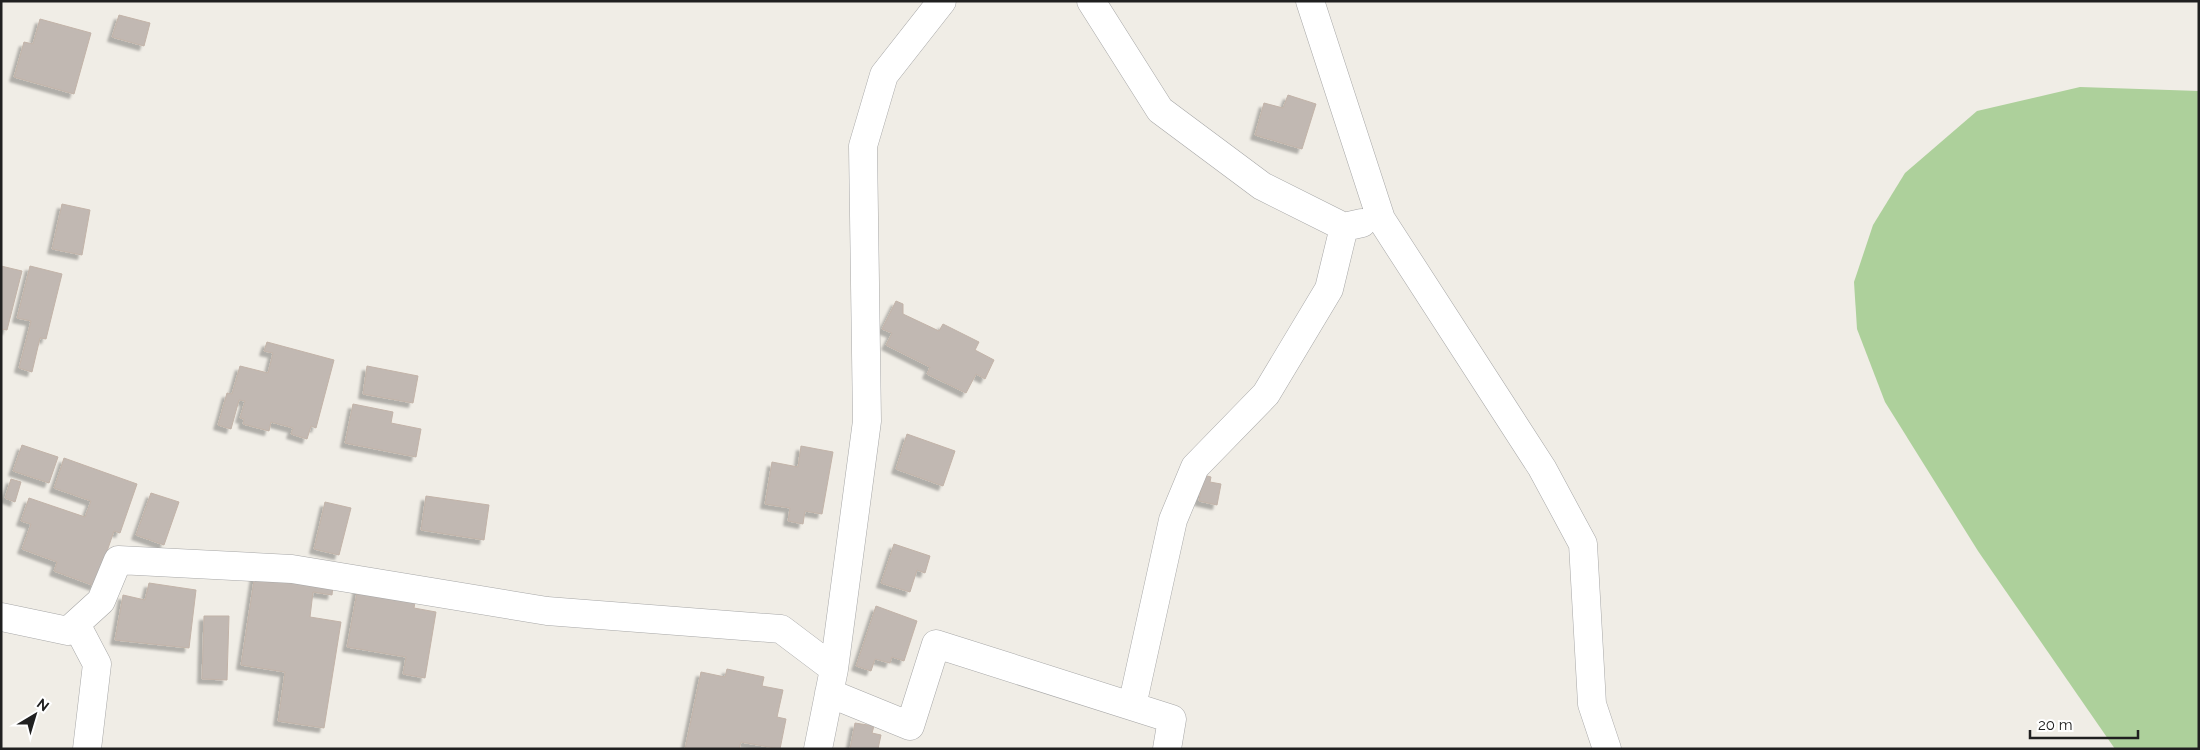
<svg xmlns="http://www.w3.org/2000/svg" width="2200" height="750" font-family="Raleway,sans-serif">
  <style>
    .forest { fill: #add09b }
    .building { fill: #c1b8b2; stroke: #c2b3a8; filter: url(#shadow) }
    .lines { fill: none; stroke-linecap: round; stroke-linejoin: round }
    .street-casing { stroke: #a7a7a7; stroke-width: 29 }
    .street { stroke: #fff; stroke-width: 28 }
  </style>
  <defs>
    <filter id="shadow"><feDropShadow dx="-4.5" dy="4.5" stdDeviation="1" flood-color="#0004"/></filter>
  </defs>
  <rect width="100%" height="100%" fill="#f0ede6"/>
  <path class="forest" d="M2080 87 2199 91V749H2115L1978 551 1885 402 1857 329 1854 282 1873 225 1905 173 1977 111Z"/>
  <path class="building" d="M119 15 150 23 144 46 112 37Z
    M40 19 91 33 74 94 14 77 24 42 33 44Z
    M1288 95 1316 104 1302 149 1255 135 1264 103 1283 108Z
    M62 204 90 210 82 255 52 249Z
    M1 266 22 271 7 330 1 329Z
    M30 266 62 274 46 339 40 338 32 372 19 368 31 321 17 318Z
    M896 301 903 304V314L939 331 943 324 979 342 975 350 994 360 985 379 976 374 966 393 927 374 930 367 886 345 892 333 882 329Z
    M267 342 334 360 316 428 311 426 307 439 291 434 293 428 271 422 269 431 243 424 244 419 240 418 245 401 239 400 231 429 218 425 227 393 232 394 240 366 268 373 273 353 264 351Z
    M367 366 418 376 413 403 363 394Z
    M353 404 393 412 391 423 421 429 416 457 345 443Z
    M907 434 955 451 943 486 896 469Z
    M22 445 58 457 49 483 13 471Z
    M801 446 833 452 822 514 805 511 803 524 788 521 790 508 765 504 772 462 798 467Z
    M64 458 137 484 120 533 114 531 95 586 54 571 57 562 22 549 31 524 21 521 29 498 85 517 91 501 54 488Z
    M1203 475 1211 477 1210 482 1221 484 1217 505 1199 501Z
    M11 479 21 482 15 502 5 498Z
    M151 493 179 502 164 545 136 535Z
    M426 496 489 505 484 540 421 530Z
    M325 502 351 508 339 555 314 549Z
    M894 544 930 556 925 573 917 570 910 592 881 583Z
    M255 574 333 586 332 595 313 592 310 617 341 622 324 728 278 721 285 672 241 665Z
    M149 583 196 590 189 648 115 640 123 595 145 600Z
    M358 587 416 597 414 608 436 612 425 678 403 674 406 657 347 647Z
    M876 606 917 621 904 661 892 657 890 663 875 659 871 671 856 666Z
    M204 616H229L227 680 202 679Z
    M727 669 764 677 762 686 783 690 777 717 786 719 780 749 741 742 739 749H685L701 672 725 677Z
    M855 723 874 726 872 733 881 735 878 749H850Z"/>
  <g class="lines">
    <g class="street-casing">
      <path id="street" d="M1091 1 1160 110 1262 186 1344 227 1362 223
        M1310 1 1381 219 1542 468 1583 544 1592 704 1607 749
        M1 617 68 631 101 601 118 560 292 569 547 611 781 629 834 669
        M76 624 97 664 87 749
        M829 693 910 726 936 644 1172 719 1167 749
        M1132 706 1173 520 1195 467 1266 394 1329 289 1344 227
        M818 749 834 669 867 421 863 146 884 75 942 1"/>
    </g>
    <use href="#street" class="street"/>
  </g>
  <rect width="2200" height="750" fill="none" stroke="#202020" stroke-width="5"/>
  <g transform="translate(35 715) rotate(38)" stroke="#ffffff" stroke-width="4" paint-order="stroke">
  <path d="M0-4L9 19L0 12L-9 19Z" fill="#202020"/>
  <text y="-8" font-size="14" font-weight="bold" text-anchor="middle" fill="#202020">N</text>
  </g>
  <path d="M2030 730v8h108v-8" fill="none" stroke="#202020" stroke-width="2.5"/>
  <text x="2038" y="730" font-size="15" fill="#202020" stroke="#ffffff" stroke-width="4" paint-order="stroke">20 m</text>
</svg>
